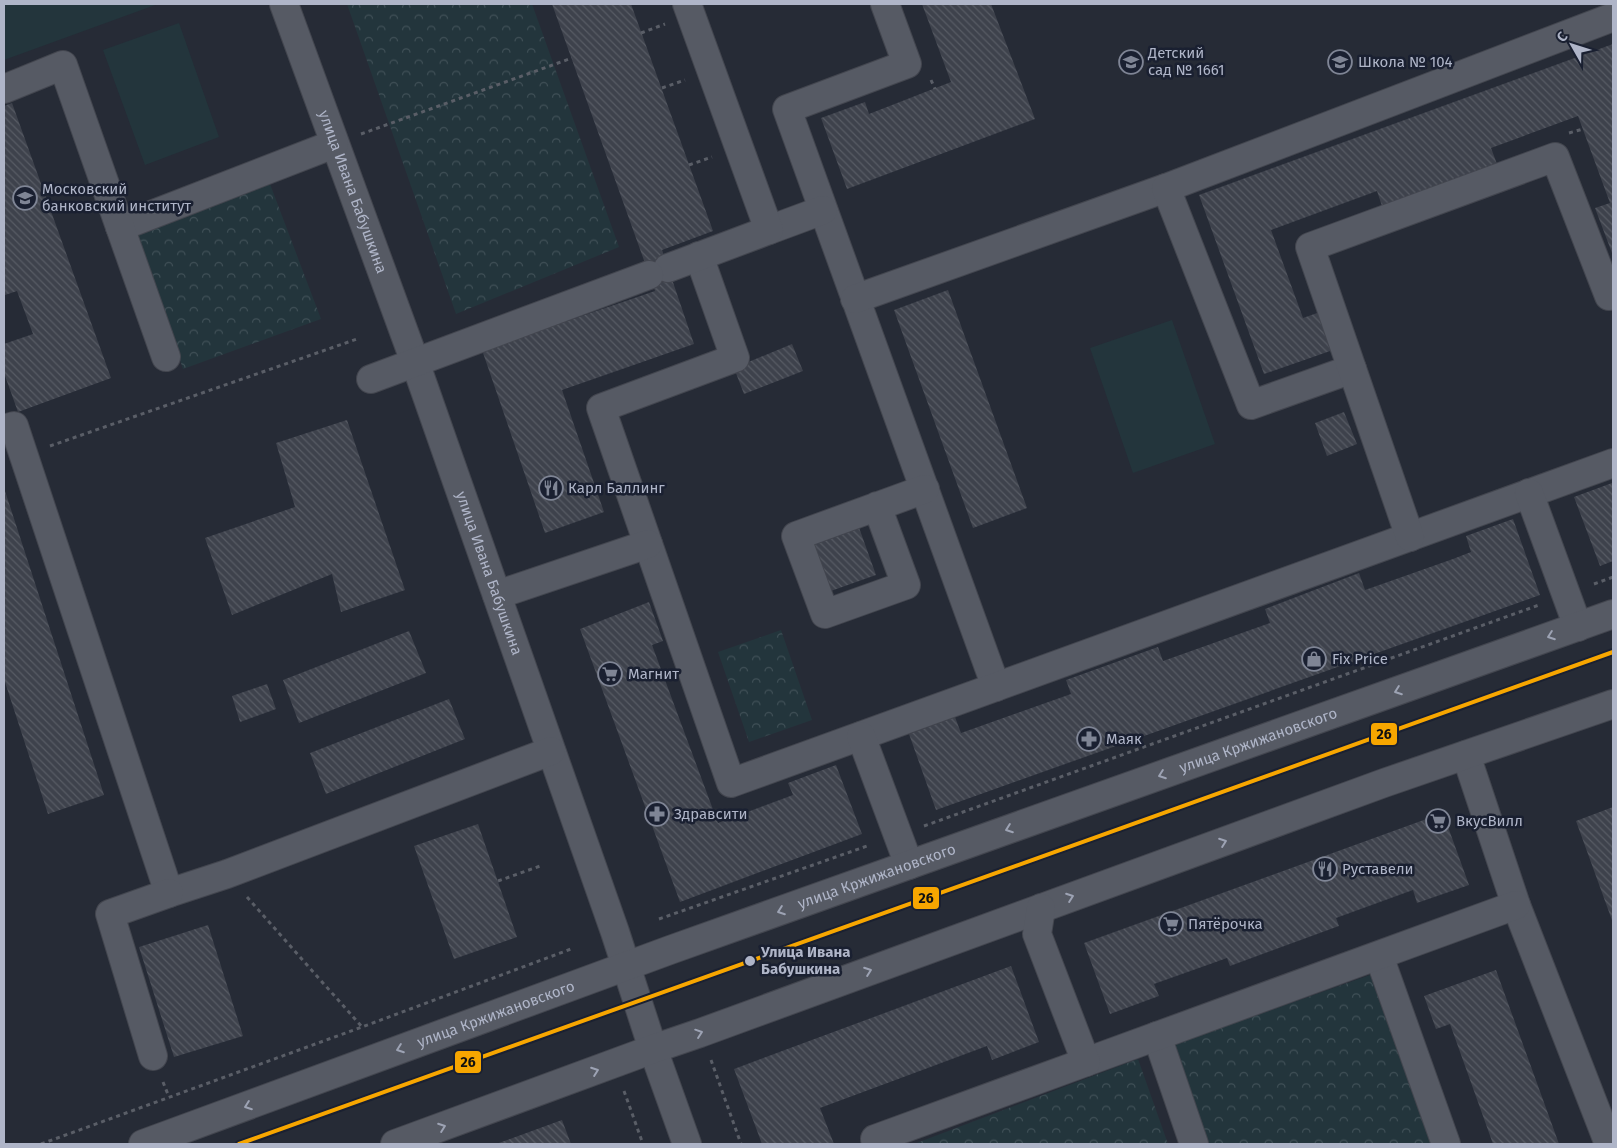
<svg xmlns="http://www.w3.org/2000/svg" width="1617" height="1148" font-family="'Fira Sans',sans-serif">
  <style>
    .forest { fill: url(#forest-crowns) }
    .pitch { fill: #23353c }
    .building { fill: url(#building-back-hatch) }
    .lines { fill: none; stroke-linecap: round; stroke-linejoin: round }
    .minor-casing { stroke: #43464f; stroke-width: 30 }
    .path { stroke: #5a5e67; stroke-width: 3; stroke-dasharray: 4 4; stroke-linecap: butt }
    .minor { stroke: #565a64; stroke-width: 28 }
    .tram-1-casing { stroke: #1a2031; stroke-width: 8 }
    .tram-1 { stroke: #f7a600; stroke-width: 4 }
    .oneway { stroke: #9da3b4 }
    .stop-dot { fill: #afb5c8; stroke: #1a2031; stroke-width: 2 }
    .labels { text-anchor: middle; stroke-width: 5; stroke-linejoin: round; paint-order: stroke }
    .poi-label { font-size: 15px; fill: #afb5c8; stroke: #1a2031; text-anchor: start }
    .street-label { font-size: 15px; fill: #afb5c8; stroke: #1a2031 }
    .stop-label { font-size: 15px; font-weight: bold; fill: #afb5c8; stroke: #1a2031; text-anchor: start }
    .line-badge { stroke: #1a2031; stroke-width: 2 }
    .pale-badge-label { font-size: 14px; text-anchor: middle; font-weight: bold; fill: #111 }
  </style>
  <defs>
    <pattern id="forest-crowns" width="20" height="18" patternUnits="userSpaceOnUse" patternTransform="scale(1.25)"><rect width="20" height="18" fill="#23353c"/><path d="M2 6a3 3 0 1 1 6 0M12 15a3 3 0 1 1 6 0" fill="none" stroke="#405057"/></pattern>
    <pattern id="building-back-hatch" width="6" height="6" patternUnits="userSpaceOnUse" patternTransform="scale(1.25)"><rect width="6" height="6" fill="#3e424c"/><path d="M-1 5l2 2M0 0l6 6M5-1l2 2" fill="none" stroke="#575b64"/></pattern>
  </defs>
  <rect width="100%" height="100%" fill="#262b36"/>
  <path class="forest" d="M347 4H532L619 247 456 314Z
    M270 184 321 319 183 369 137 235Z
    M781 630 812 720 749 742 718 652Z
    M1370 975 1431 1144H1209L1175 1044Z
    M1138 1059 1168 1144H914Z"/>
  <path class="pitch" d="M4 4H158L4 60Z
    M179 23 219 137 145 165 103 50Z
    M1172 320 1215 444 1133 473 1090 348Z"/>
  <path class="building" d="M552 4H631L713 231 662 250 694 344 562 390 604 512 545 533 482 350 655 291Z
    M922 4H991L1035 119 847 189 821 118 865 102 869 114 951 82Z
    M1613 44V252L1612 253 1595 208 1610 203 1578 116 1491 148 1497 164 1382 206 1377 191 1271 230 1303 318 1320 312 1333 350 1264 374 1199 195Z
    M12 103 111 378 18 412 4 373V344L33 334 17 291 5 295 4 291V106Z
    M948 290 1027 508 973 528 894 310Z
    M792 344 803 371 744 394 734 368Z
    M1344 412 1357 444 1327 456 1315 423Z
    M347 420 405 590 341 612 332 574 232 615 205 538 295 507 276 443Z
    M1612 483 1613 561 1600 566 1574 497Z
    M4 488 104 795 48 814 4 679Z
    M1513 519 1540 595 936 810 909 734 955 717 961 733 1071 694 1066 680 1158 647 1163 661 1270 623 1265 609 1359 573 1365 590 1453 559 1471 552 1466 536Z
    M857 522 876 575 828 592 810 540Z
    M649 602 663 641 652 645 718 823 793 795 788 783 836 765 862 834 680 902 580 629Z
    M409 631 426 673 299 723 283 680Z
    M267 684 276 709 240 722 232 696Z
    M449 699 465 739 326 794 310 753Z
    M1613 807V923L1576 821Z
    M1443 813 1469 885 1417 903 1413 890 1336 918 1339 926 1230 966 1227 958 1154 984 1159 996 1110 1014 1084 943Z
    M478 824 517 937 454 959 414 846Z
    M208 925 243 1036 174 1057 139 947Z
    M1011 966 1039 1042 992 1060 987 1046 820 1108 834 1144H762L734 1069Z
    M1496 970 1559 1144H1493L1450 1024 1436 1029 1424 996Z
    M562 1120 571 1144H496Z"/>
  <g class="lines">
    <g class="minor-casing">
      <g id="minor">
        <path id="s1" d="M284 4 415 362 615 932 653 1049 687 1144"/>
        <path d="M885 4 907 64 787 109 996 687"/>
        <path d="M4 89 63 65 120 227 334 144"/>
        <path d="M120 227 166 357"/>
        <path d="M769 230 823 210"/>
        <path d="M699 256 735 358 601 408 731 783 1613 463"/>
        <path d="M668 268 769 230 687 4"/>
        <path d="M855 299 1166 188"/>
        <path d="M1352 369 1251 405 1166 188 1613 17"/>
        <path d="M371 379 649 275"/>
        <path d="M4 429 14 426 169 893 227 874 551 751"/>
        <path d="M1529 493 1578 627"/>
        <path d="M877 506 906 585 825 614 796 536 925 489"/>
        <path d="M1410 537 1310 247 1555 157 1609 296"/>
        <path d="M497 595 648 544"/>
        <path d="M861 736 909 865"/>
        <path d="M1466 755 1516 905 1609 1144"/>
        <path d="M1379 956 1446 1144"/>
        <path d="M1157 1036 1194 1144"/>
        <path d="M153 1056 110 914 169 893"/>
        <path d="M1086 1062 1516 905"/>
        <path id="s2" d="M143 1144 670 950 1613 614"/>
        <path d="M395 1144 653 1049 700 1033 1384 783 1613 704"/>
        <path d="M877 1144 875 1139 1086 1062 1037 934 1041 908"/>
      </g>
    </g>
    <path class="path" d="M641 33 665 24
      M931 80 935 89
      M662 88 685 80
      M1569 133 1583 129
      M361 134 572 58
      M689 165 712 157
      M50 446 357 339
      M1594 584 1613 577
      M726 810 729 819
      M924 826 1539 605
      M498 881 543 865
      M247 897 362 1027
      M659 919 870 845
      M711 1060 741 1144
      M163 1082 169 1097
      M624 1091 643 1144
      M41 1144 362 1027 571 949"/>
    <use href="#minor" class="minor"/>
    <g class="tram-1-casing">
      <path id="tram-1" d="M239 1144 1613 652"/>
    </g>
    <use href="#tram-1" class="tram-1"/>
  </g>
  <defs><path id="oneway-chevron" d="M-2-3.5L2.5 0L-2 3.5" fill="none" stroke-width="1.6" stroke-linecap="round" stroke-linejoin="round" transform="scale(1.25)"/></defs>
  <g class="oneway">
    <use href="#oneway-chevron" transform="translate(1551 636) rotate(160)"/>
    <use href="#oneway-chevron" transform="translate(1398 691) rotate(160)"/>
    <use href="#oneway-chevron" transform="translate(1162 775) rotate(160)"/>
    <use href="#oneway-chevron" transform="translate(1009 829) rotate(160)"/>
    <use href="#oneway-chevron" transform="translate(1223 842) rotate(-20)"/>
    <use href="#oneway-chevron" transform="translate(1070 897) rotate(-20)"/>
    <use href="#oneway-chevron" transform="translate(781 911) rotate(160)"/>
    <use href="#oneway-chevron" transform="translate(868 971) rotate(-20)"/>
    <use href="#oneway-chevron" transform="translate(699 1033) rotate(-19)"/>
    <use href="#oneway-chevron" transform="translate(400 1049) rotate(160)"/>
    <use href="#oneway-chevron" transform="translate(595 1071) rotate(-20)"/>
    <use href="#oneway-chevron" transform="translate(248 1106) rotate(160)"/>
    <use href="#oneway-chevron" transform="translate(442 1127) rotate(-20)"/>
  </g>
  <defs>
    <g id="school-ring" transform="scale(1.25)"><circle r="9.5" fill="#1a2031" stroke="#7f8595" stroke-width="1.5"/><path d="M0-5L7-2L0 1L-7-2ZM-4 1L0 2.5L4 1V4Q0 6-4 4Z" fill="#7f8595"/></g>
    <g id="university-ring" transform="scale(1.25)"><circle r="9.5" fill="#1a2031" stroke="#7f8595" stroke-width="1.5"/><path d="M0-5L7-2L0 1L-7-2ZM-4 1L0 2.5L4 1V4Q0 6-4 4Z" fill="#7f8595"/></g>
    <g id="restaurant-ring" transform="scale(1.25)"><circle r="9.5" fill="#1a2031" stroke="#7f8595" stroke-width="1.5"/><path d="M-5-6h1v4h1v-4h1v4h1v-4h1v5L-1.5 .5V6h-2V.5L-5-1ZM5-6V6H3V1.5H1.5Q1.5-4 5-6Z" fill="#7f8595"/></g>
    <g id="shop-ring" transform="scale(1.25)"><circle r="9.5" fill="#1a2031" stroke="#7f8595" stroke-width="1.5"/><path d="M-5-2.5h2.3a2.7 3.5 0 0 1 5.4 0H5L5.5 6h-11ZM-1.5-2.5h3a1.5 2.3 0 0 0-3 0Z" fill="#7f8595"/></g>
    <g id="supermarket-ring" transform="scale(1.25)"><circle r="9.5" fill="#1a2031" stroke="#7f8595" stroke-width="1.5"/><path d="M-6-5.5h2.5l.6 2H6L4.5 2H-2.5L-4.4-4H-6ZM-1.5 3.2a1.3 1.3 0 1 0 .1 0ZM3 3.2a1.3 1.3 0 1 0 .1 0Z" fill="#7f8595"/></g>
    <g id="pharmacy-ring" transform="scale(1.25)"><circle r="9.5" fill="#1a2031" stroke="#7f8595" stroke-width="1.5"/><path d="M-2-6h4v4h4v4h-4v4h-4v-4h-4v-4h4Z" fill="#7f8595"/></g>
  </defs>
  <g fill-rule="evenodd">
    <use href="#school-ring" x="1131" y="62"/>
    <use href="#school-ring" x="1340" y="62"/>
    <use href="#university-ring" x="25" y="198"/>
    <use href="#restaurant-ring" x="551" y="488"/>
    <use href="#shop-ring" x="1314" y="659"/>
    <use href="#supermarket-ring" x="610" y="674"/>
    <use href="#pharmacy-ring" x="1089" y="739"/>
    <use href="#pharmacy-ring" x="657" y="814"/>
    <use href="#supermarket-ring" x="1438" y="821"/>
    <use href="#restaurant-ring" x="1325" y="869"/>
    <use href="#supermarket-ring" x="1171" y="924"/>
  </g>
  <circle class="stop-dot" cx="750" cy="961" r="6"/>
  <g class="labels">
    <g class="poi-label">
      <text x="1148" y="58">Детский<tspan x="1148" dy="17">сад № 1661</tspan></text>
      <text x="1358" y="67">Школа № 104</text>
      <text x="42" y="194">Московский<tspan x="42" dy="17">банковский институт</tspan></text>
      <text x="568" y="493">Карл Баллинг</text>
      <text x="1332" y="664">Fix Price</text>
      <text x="628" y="679">Магнит</text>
      <text x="1106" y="744">Маяк</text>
      <text x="674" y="819">Здравсити</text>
      <text x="1456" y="826">ВкусВилл</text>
      <text x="1342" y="874">Руставели</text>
      <text x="1188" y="929">Пятёрочка</text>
    </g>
    <g class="street-label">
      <text dy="5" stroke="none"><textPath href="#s1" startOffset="200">улица Ивана Бабушкина</textPath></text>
      <text dy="5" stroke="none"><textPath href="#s1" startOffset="605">улица Ивана Бабушкина</textPath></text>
      <text dy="5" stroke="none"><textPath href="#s2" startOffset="1186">улица Кржижановского</textPath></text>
      <text dy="5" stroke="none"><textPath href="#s2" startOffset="781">улица Кржижановского</textPath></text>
      <text dy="5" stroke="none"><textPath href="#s2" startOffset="376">улица Кржижановского</textPath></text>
    </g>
    <g class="stop-label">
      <text x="761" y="957">Улица Ивана<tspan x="761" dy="17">Бабушкина</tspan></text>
    </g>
  </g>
  <g class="line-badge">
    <rect x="1370" y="722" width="28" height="24" rx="5" fill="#f7a600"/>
    <rect x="912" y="886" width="28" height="24" rx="5" fill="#f7a600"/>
    <rect x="454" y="1050" width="28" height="24" rx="5" fill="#f7a600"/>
  </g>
  <g class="pale-badge-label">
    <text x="1384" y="739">26</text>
    <text x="926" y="903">26</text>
    <text x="468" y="1067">26</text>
  </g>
  <rect width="1617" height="1148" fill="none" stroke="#afb5c8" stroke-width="10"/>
  <g transform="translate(1572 45) rotate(309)" stroke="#1a2031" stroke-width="4" paint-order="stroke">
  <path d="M0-4L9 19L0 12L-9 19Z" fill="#afb5c8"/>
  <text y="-8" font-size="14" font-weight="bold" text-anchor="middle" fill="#afb5c8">С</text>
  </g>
</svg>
